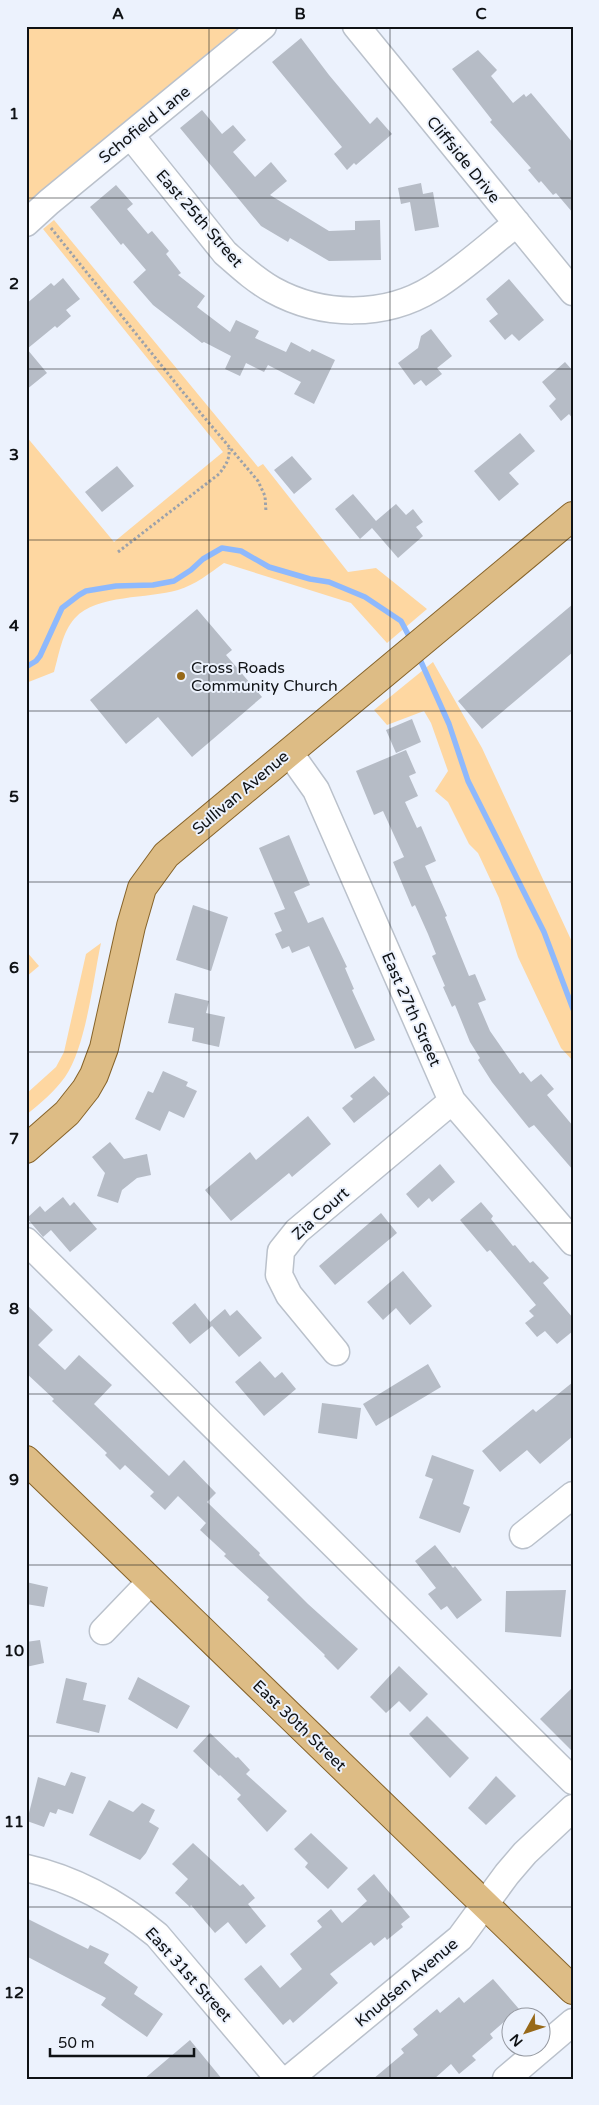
<svg xmlns="http://www.w3.org/2000/svg" width="599" height="2105" font-family="'Varela Round',sans-serif">
  <style>
    .green { fill: #fed7a1 }
    .lines { fill: none; stroke-linecap: round; stroke-linejoin: round }
    .stream { stroke: #8eb9fd; stroke-width: 5.5 }
    .building { fill: #b6bcc6 }
    .minor-casing { stroke: #bac1cb; stroke-width: 29 }
    .major-casing { stroke: #866329; stroke-width: 30 }
    .path { stroke: #9da2aa; stroke-width: 3; stroke-dasharray: 2.5 2.5; stroke-linecap: butt }
    .minor { stroke: #fff; stroke-width: 26 }
    .major { stroke: #ddbc85; stroke-width: 28 }
    .grid { fill: none; stroke: #0f1215; stroke-width: 1; stroke-opacity: 0.55 }
    .poi-dot { fill: #976919; stroke: #ecf2fd; stroke-width: 2 }
    .labels { text-anchor: middle; stroke-width: 4; stroke-linejoin: round; paint-order: stroke }
    .street-label { font-size: 16px; fill: #0f1215; stroke: #ecf2fd }
    .poi-label { font-size: 16px; fill: #0f1215; stroke: #ecf2fd; text-anchor: start }
    .neatline { fill: none; stroke: #0f1215; stroke-width: 2 }
    .grid-label { font-size: 16px; text-anchor: middle; font-weight: bold; fill: #0f1215 }
  </style>
  <rect width="100%" height="100%" fill="#ecf2fd"/>
  <path class="green" d="M26 26H240L26 206Z
    M54 220 258 467 263 464 348 572 376 568 427 609 387 643 351 603 224 563C210 573 195 585 178 590 148 599 97 594 75 618 62 632 59 655 54 672L26 683V436L114 542 223 452 43 229Z
    M433 662 482 748 573 944V1061L561 1048 518 957 499 898 478 853 469 844 448 802 435 791 448 771 431 723 424 711 387 725 374 710Z
    M101 943C93 980 86 1047 65 1077 54 1092 40 1104 26 1115V1094L56 1067 64 1052 86 954Z
    M26 951 39 966 26 977Z"/>
  <g class="lines">
    <path class="stream" d="M418 655 449 724 468 781 544 932 573 1009
      M26 667 36 661 40 656 62 608 79 595 86 591 116 586 153 585 174 581 191 570 203 559 222 548 241 551 269 567 310 579 329 582 365 597 401 621 411 640"/>
  </g>
  <path class="building" d="M301 38 329 75 370 124 377 117 392 134 356 165 354 163 347 170 334 154 342 147 272 62Z
    M478 50 497 70 491 76 513 103 524 94 526 97 531 93 573 143V213L556 193 553 195 541 181 539 183 528 170 531 168 490 122 492 120 452 69Z
    M202 110 222 134 233 125 246 140 233 152 255 177 271 162 287 181 270 195 329 231 355 230V221L380 220 381 260 329 261 290 238 288 242 261 226 180 128Z
    M421 183 423 194 433 192 439 227 415 231 410 202 401 204 398 188Z
    M116 185 133 204 127 209 148 234 152 231 169 251 166 254 181 273 178 275 205 296 197 307 230 332 236 320 259 331 255 338 286 352 291 342 310 352 312 349 335 360 314 404 294 394 301 382 268 365 264 372 246 363 240 376 225 369 231 356 204 342 202 343 153 305 133 282 146 270 123 243 121 245 90 207Z
    M63 278 80 299 66 310 71 316 57 328 55 326 27 349 47 373 26 390V304L51 283 54 286Z
    M509 279 544 320 519 341 512 334 505 340 489 321 498 314 486 299Z
    M431 329 452 356 437 368 442 374 426 386 421 380 414 385 398 363 418 348 421 336Z
    M565 362 573 371V419L569 414 561 421 549 406 556 399 542 382Z
    M520 433 535 451 509 473 519 484 499 501 474 471Z
    M292 456 312 479 294 494 274 470Z
    M117 466 134 486 102 512 85 492Z
    M353 494 376 521 396 504 406 515 413 509 423 522 416 527 423 536 398 558 372 528 360 539 335 509Z
    M573 604V652L482 729 458 701Z
    M197 609 232 650 226 655 262 697 192 757 158 717 126 744 90 700Z
    M412 719 421 742 396 753 386 730Z
    M406 750 416 773 409 776 418 796 405 802 417 828 421 826 436 861 425 866 447 916 445 917 469 976 475 974 486 1000 478 1003 490 1031 520 1074 523 1072 531 1082 541 1074 554 1089 547 1095 573 1126V1170L534 1125 529 1128 492 1082 478 1060 480 1058 470 1042 455 1005 452 1007 443 987 445 986 432 956 436 954 428 934 415 905 412 907 393 862 404 857 383 811 374 815 356 771Z
    M289 835 310 885 294 892 308 923 323 917 347 967 345 968 354 989 352 990 375 1040 355 1049 309 946 292 953 289 946 282 949 275 934 282 931 274 913 285 909 259 848Z
    M193 905 228 917 211 971 176 960Z
    M175 993 209 1001 206 1013 225 1017 219 1047 192 1041 194 1028 168 1023Z
    M163 1071 188 1082 186 1086 197 1091 184 1118 169 1111 160 1131 135 1119 148 1091 153 1093Z
    M374 1076 390 1094 354 1123 342 1108 353 1099 350 1096Z
    M308 1116 331 1144 292 1177 289 1173 231 1221 205 1190 250 1152 256 1160Z
    M110 1142 124 1159 147 1154 151 1175 137 1178 122 1190 118 1203 97 1196 105 1173 92 1157Z
    M440 1164 455 1182 432 1202 429 1198 418 1208 406 1194Z
    M63 1197 70 1206 74 1202 97 1229 70 1252 51 1230 43 1237 27 1218 40 1206 45 1212Z
    M481 1202 493 1216 491 1219 513 1246 515 1245 530 1263 533 1261 549 1278 543 1283 573 1318V1331L557 1344 545 1331 537 1337 525 1323 534 1316 529 1311 536 1305 490 1250 487 1252 460 1220Z
    M381 1213 397 1233 335 1285 319 1266Z
    M403 1271 432 1306 410 1325 396 1308 383 1320 367 1302Z
    M195 1303 210 1322 225 1309 230 1316 237 1310 262 1338 239 1357 212 1326 190 1344 172 1323Z
    M26 1304 53 1330 38 1345 65 1370 79 1355 112 1385 94 1404 169 1476 184 1460 216 1493 207 1502 260 1553 259 1555 308 1604 358 1649 338 1670 324 1656 325 1655 267 1600 269 1597 224 1556 226 1554 200 1530 206 1523 178 1496 165 1510 150 1496 154 1492 125 1465 120 1470 105 1455 107 1453 52 1401 54 1399 26 1373Z
    M260 1361 275 1378 282 1372 296 1389 264 1416 235 1382Z
    M428 1364 441 1387 376 1426 363 1404Z
    M573 1382V1436L540 1464 527 1450 500 1472 482 1451 533 1409 536 1412Z
    M322 1403 361 1408 357 1439 318 1433Z
    M432 1455 474 1470 463 1504 470 1507 460 1533 419 1518 433 1479 425 1476Z
    M435 1545 453 1568 455 1566 482 1600 457 1619 447 1606 441 1610 428 1594 436 1588 415 1561Z
    M26 1582 48 1587 44 1607 26 1604Z
    M566 1590 561 1637 505 1632 506 1591Z
    M40 1640 44 1663 26 1667V1642Z
    M399 1666 428 1694 410 1712 399 1701 386 1713 370 1697Z
    M138 1677 190 1706 177 1729 128 1699Z
    M66 1678 87 1683 83 1700 106 1705 99 1733 56 1723Z
    M573 1687V1752L540 1719Z
    M427 1716 469 1758 450 1778 409 1734Z
    M210 1733 236 1758 238 1757 250 1770 246 1774 287 1811 267 1832 237 1799 241 1795 220 1775 219 1776 193 1751Z
    M71 1772 86 1777 73 1814 58 1809 56 1814 50 1812 44 1827 27 1821 38 1777 65 1786Z
    M496 1776 516 1796 486 1825 468 1808Z
    M109 1800 133 1812 142 1803 155 1810 149 1822 159 1828 146 1853 140 1860 89 1835Z
    M311 1833 348 1868 328 1889 305 1867 308 1863 294 1849Z
    M193 1843 240 1886 243 1884 255 1898 248 1904 266 1926 246 1944 228 1922 215 1933 191 1905 190 1907 175 1893 188 1879 172 1864Z
    M374 1874 410 1917 401 1924 403 1927 387 1940 385 1937 374 1946 371 1942 330 1974 338 1983 293 2023 290 2019 283 2025 244 1979 261 1965 280 1988 302 1969 290 1954 322 1927 317 1921 331 1909 342 1923 367 1901 357 1889Z
    M26 1918 88 1949 90 1945 109 1954 104 1963 138 1987 134 1994 163 2014 147 2037 101 2005 106 1998 26 1956Z
    M493 1979 519 2009 490 2034 493 2038 472 2056 476 2060 459 2074 451 2064 434 2079H373L404 2053 401 2049 418 2035 413 2029 437 2009 440 2013 459 1997 464 2003Z
    M190 2040 222 2079H144L170 2057Z"/>
  <g class="lines">
    <g class="minor-casing">
      <path id="minor" d="M356 26 573 292
        M131 136 225 253C241 267 255 280 273 290 322 317 385 318 433 288 462 270 489 245 517 223
        M26 223 49 202 263 26
        M289 752 316 790 452 1101 573 1242
        M26 1241 573 1781
        M336 1352 289 1295 279 1275 281 1251 297 1231 452 1101
        M523 1535 573 1495
        M103 1631 151 1581
        M26 1868C75 1879 118 1903 157 1935L279 2079
        M289 2079 460 1938 507 1874 525 1853 573 1808
        M506 2079 573 2022"/>
    </g>
    <g class="major-casing">
      <path id="major" d="M26 1149 67 1113 86 1089 94 1075 104 1048 131 926 142 888 166 855 573 516
        M26 1460 573 1990"/>
    </g>
    <path class="path" d="M51 228 182 391 258 481 265 496 266 512
      M118 552 219 474C226 465 230 459 229 448"/>
    <use href="#minor" class="minor"/>
    <use href="#major" class="major"/>
  </g>
  <path class="grid" d="M209 26V2079M390 26V2079M26 198H573M26 369H573M26 540H573M26 711H573M26 882H573M26 1052H573M26 1223H573M26 1394H573M26 1565H573M26 1736H573M26 1907H573"/>
  <circle class="poi-dot" cx="181" cy="676" r="5"/>
  <g class="labels">
    <g class="street-label">
      <text transform="translate(144 124) rotate(-39)" y="6">Schofield Lane</text>
      <text transform="translate(464 159) rotate(51)" y="6">Cliffside Drive</text>
      <text transform="translate(200 218) rotate(49)" y="6">East 25th Street</text>
      <text transform="translate(240 792) rotate(-40)" y="6">Sullivan Avenue</text>
      <text transform="translate(412 1009) rotate(66)" y="6">East 27th Street</text>
      <text transform="translate(320 1213) rotate(-42)" y="6">Zia Court</text>
      <text transform="translate(300 1725) rotate(44)" y="6">East 30th Street</text>
      <text transform="translate(189 1974) rotate(48)" y="6">East 31st Street</text>
      <text transform="translate(406 1982) rotate(-40)" y="6">Knudsen Avenue</text>
    </g>
    <g class="poi-label">
      <text x="191" y="673">Cross Roads<tspan x="191" dy="18">Community Church</tspan></text>
    </g>
  </g>
  <rect width="599" height="2105" fill="none" stroke="#ecf2fd" stroke-width="55"/>
  <g transform="translate(526 2032) rotate(230)"><circle r="24" fill="#ecf2fd" stroke="#9498a0"/>
  <path d="M0-4L9 19L0 12L-9 19Z" fill="#976919"/>
  <text y="-8" font-size="14" font-weight="bold" text-anchor="middle" fill="#0f1215">N</text>
  </g>
  <path d="M50 2048v8h144v-8" fill="none" stroke="#0f1215" stroke-width="2.5"/>
  <text x="58" y="2048" font-size="15" fill="#0f1215" stroke="#ecf2fd" stroke-width="4" paint-order="stroke">50 m</text>
  <rect x="28" y="28" width="544" height="2050" class="neatline"/>
  <g class="grid-label">
    <text x="118" y="19">A</text>
    <text x="300" y="19">B</text>
    <text x="481" y="19">C</text>
    <text x="14" y="119">1</text>
    <text x="14" y="289">2</text>
    <text x="14" y="460">3</text>
    <text x="14" y="631">4</text>
    <text x="14" y="802">5</text>
    <text x="14" y="973">6</text>
    <text x="14" y="1144">7</text>
    <text x="14" y="1314">8</text>
    <text x="14" y="1485">9</text>
    <text x="14" y="1656">10</text>
    <text x="14" y="1827">11</text>
    <text x="14" y="1998">12</text>
  </g>
</svg>
